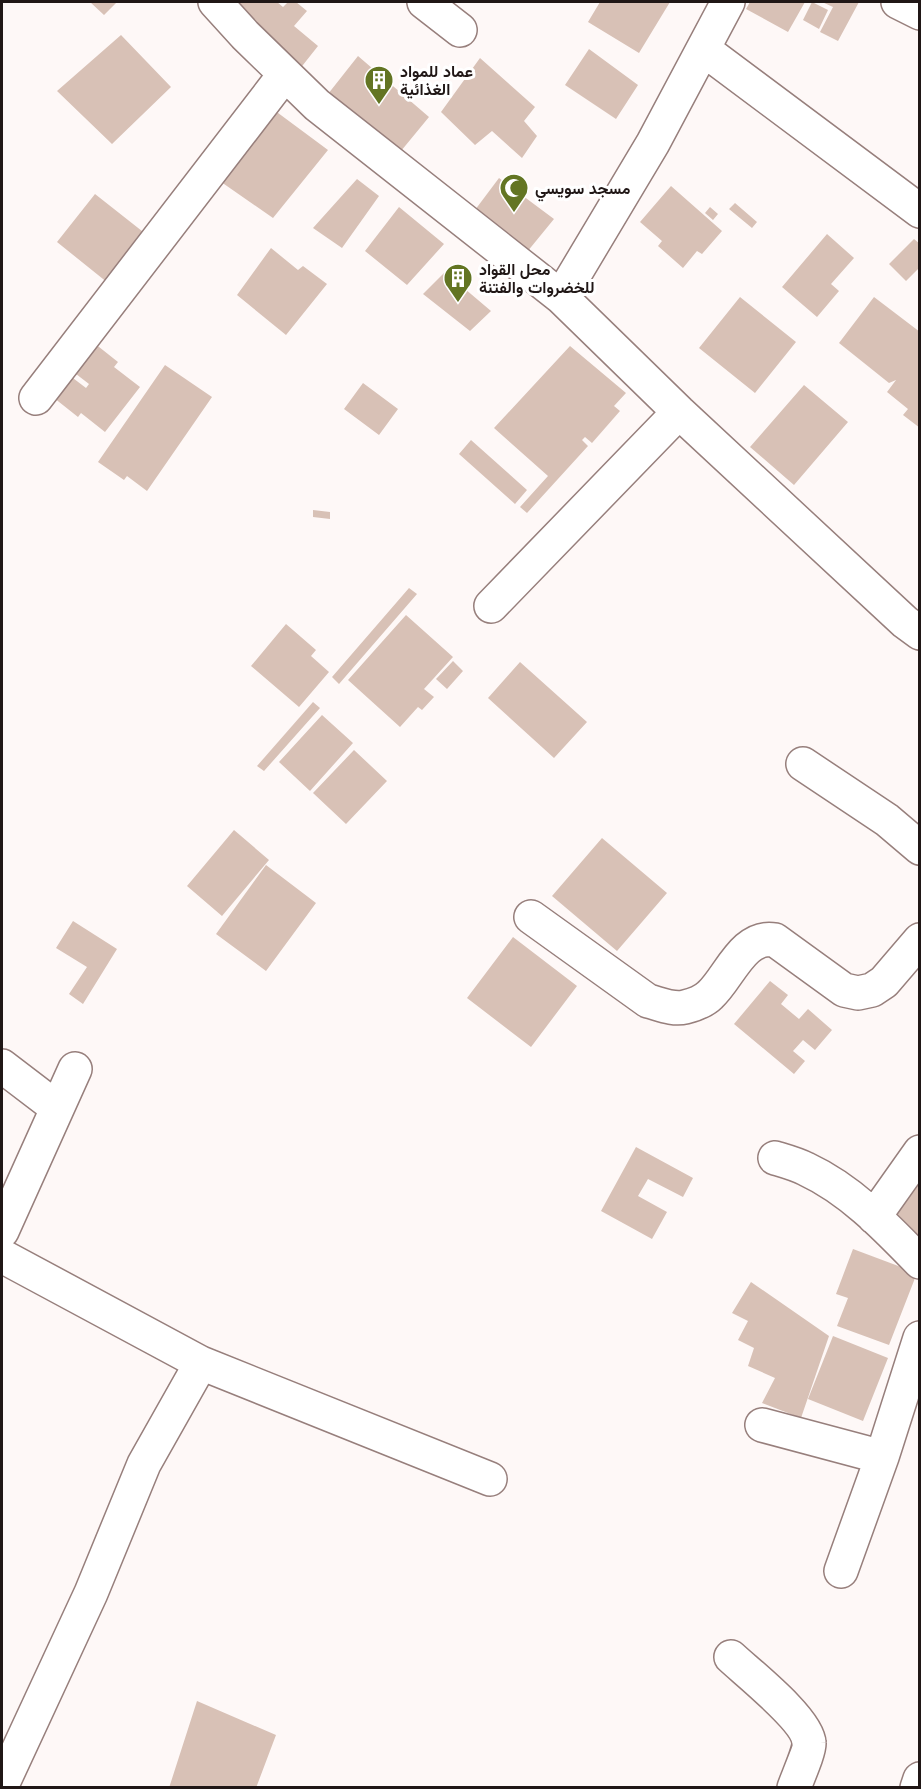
<svg xmlns="http://www.w3.org/2000/svg" width="921" height="1789" font-family="'Work Sans',Vazirmatn,sans-serif">
  <style>
    .building { fill: #d8c1b6 }
    .lines { fill: none; stroke-linecap: round; stroke-linejoin: round }
    .minor-casing { stroke: #977f7c; stroke-width: 36 }
    .minor { stroke: #fff; stroke-width: 33 }
    .labels { text-anchor: middle; stroke-width: 6; stroke-linejoin: round; paint-order: stroke }
    .poi-label { font-size: 16px; font-weight: bold; fill: #201716; stroke: #fff; text-anchor: start }
  </style>
  <rect width="100%" height="100%" fill="#fef8f7"/>
  <path class="building" d="M90 2H117L104 15Z
    M242 2H277L283 7 288 2H296L307 11 294 26 318 46 299 70 234 9Z
    M600 2H670L639 53 588 22Z
    M750 2H805L788 32 746 9Z
    M812 2 828 10 819 29 803 20Z
    M822 2H859L838 41 820 32 833 7Z
    M121 35 171 87 112 144 57 91Z
    M589 49 638 85 616 119 565 85Z
    M358 56 429 117 401 151 328 94Z
    M480 58 535 107 524 121 537 136 522 158 492 131 475 145 441 112Z
    M270 107 328 150 273 218 214 177Z
    M499 178 554 219 527 252 475 210Z
    M357 179 379 196 342 248 313 228Z
    M671 186 722 231 702 254 697 251 683 268 658 246 662 241 640 222Z
    M95 194 147 235 108 283 57 242Z
    M735 203 757 222 752 228 729 209Z
    M399 207 444 244 407 285 365 251Z
    M710 207 718 214 713 220 705 213Z
    M827 234 854 258 831 284 839 291 817 317 782 287Z
    M914 239 920 244V267L906 281 889 264Z
    M271 248 298 270 303 266 327 284 286 335 237 295Z
    M445 272 491 311 470 331 423 294Z
    M740 297 796 342 755 393 699 348Z
    M874 297 920 332V428L903 415 908 409 887 392 896 380 889 383 839 343Z
    M89 339 118 362 114 367 140 387 105 432 81 413 78 417 49 394 65 372 86 388 89 384 67 367Z
    M570 346 626 393 614 406 620 411 592 443 585 437 582 440 588 446 527 513 520 507 548 476 494 428Z
    M165 365 212 397 147 491 127 476 124 480 98 462Z
    M363 383 398 409 379 435 344 409Z
    M804 385 848 422 794 485 750 447Z
    M471 440 527 490 515 504 459 454Z
    M313 510 330 512V519L313 517Z
    M409 588 417 594 339 684 332 677Z
    M406 615 453 657 424 689 434 697 422 710 418 707 400 727 348 680Z
    M286 624 316 650 311 656 329 672 299 707 251 666Z
    M453 661 463 671 447 689 436 679Z
    M520 662 587 722 554 758 488 698Z
    M313 702 320 708 264 771 257 766Z
    M322 715 353 743 310 791 279 762Z
    M354 750 387 781 346 824 313 793Z
    M234 830 269 860 222 916 187 886Z
    M602 838 667 893 617 951 552 896Z
    M266 865 316 903 266 971 216 934Z
    M73 921 117 949 83 1004 69 994 87 967 56 948Z
    M513 937 577 986 531 1047 467 998Z
    M770 981 788 995 781 1004 799 1019 808 1009 832 1030 815 1050 803 1040 793 1051 805 1061 794 1074 734 1024Z
    M636 1147 693 1178 683 1197 648 1179 638 1196 667 1212 652 1239 601 1211Z
    M920 1163V1235L913 1243 879 1217Z
    M853 1249 917 1273 889 1345 837 1326 848 1298 836 1294Z
    M751 1282 829 1336 801 1418 762 1403 775 1378 748 1366 754 1348 738 1340 748 1321 732 1313Z
    M833 1336 888 1358 863 1421 808 1399Z
    M197 1701 276 1735 256 1788H169Z"/>
  <g class="lines">
    <g class="minor-casing">
      <path id="minor" d="M215 2 245 35 317 105 561 297 679 412 905 622 920 633
        M424 2 460 30
        M898 2 920 13
        M703 49 920 211
        M561 297 653 143 728 2
        M36 398 285 74
        M491 606 679 412
        M803 764 887 820 920 848
        M531 917 648 1001C660 1004 673 1010 685 1007 693 1005 704 1001 710 995 729 978 743 934 775 940L844 990 858 993 872 990 884 982 920 940
        M2 1066 57 1108
        M775 1158C785 1161 796 1164 806 1169 851 1190 886 1227 920 1262
        M874 1217 920 1152
        M2 1231 75 1069
        M2 1256 201 1363 490 1479
        M762 1425 882 1457
        M841 1571 882 1457 920 1338
        M731 1657C748 1673 808 1720 809 1743 810 1750 797 1779 794 1788
        M2 1785 91 1593 144 1464 201 1363
        M917 1788 920 1779"/>
    </g>
    <use href="#minor" class="minor"/>
  </g>
  <defs>
    <g id="building-pin" transform="scale(1.5)"><path d="M0 17L-7.5 6A9.5 9.5 0 1 1 7.5 6Z" fill="#637523" stroke="#fff"/><path d="M-4-6H4V6H1V3H-1V6H-4ZM-2.5-4.3h1.7v1.8h-1.7ZM.8-4.3h1.7v1.8H.8ZM-2.5-1h1.7V.8h-1.7ZM.8-1h1.7V.8H.8Z" fill="#fff"/></g>
    <g id="mosque-pin" transform="scale(1.5)"><path d="M0 17L-7.5 6A9.5 9.5 0 1 1 7.5 6Z" fill="#637523" stroke="#fff"/><path d="M3.5-4.9A6 6 0 1 0 3.5 4.9A5 5 0 1 1 3.5-4.9Z" fill="#fff"/></g>
  </defs>
  <g fill-rule="evenodd">
    <use href="#building-pin" x="379" y="80"/>
    <use href="#mosque-pin" x="514" y="188"/>
    <use href="#building-pin" x="458" y="278"/>
  </g>
  <g class="labels">
    <g class="poi-label">
      <text x="400" y="77">عماد للمواد<tspan x="400" dy="18">الغذائية</tspan></text>
      <text x="535" y="194">مسجد سويسي</text>
      <text x="479" y="275">محل القواد<tspan x="479" dy="18">للخضروات والفتنة</tspan></text>
    </g>
  </g>
  <rect width="921" height="1789" fill="none" stroke="#201716" stroke-width="6"/>
</svg>
